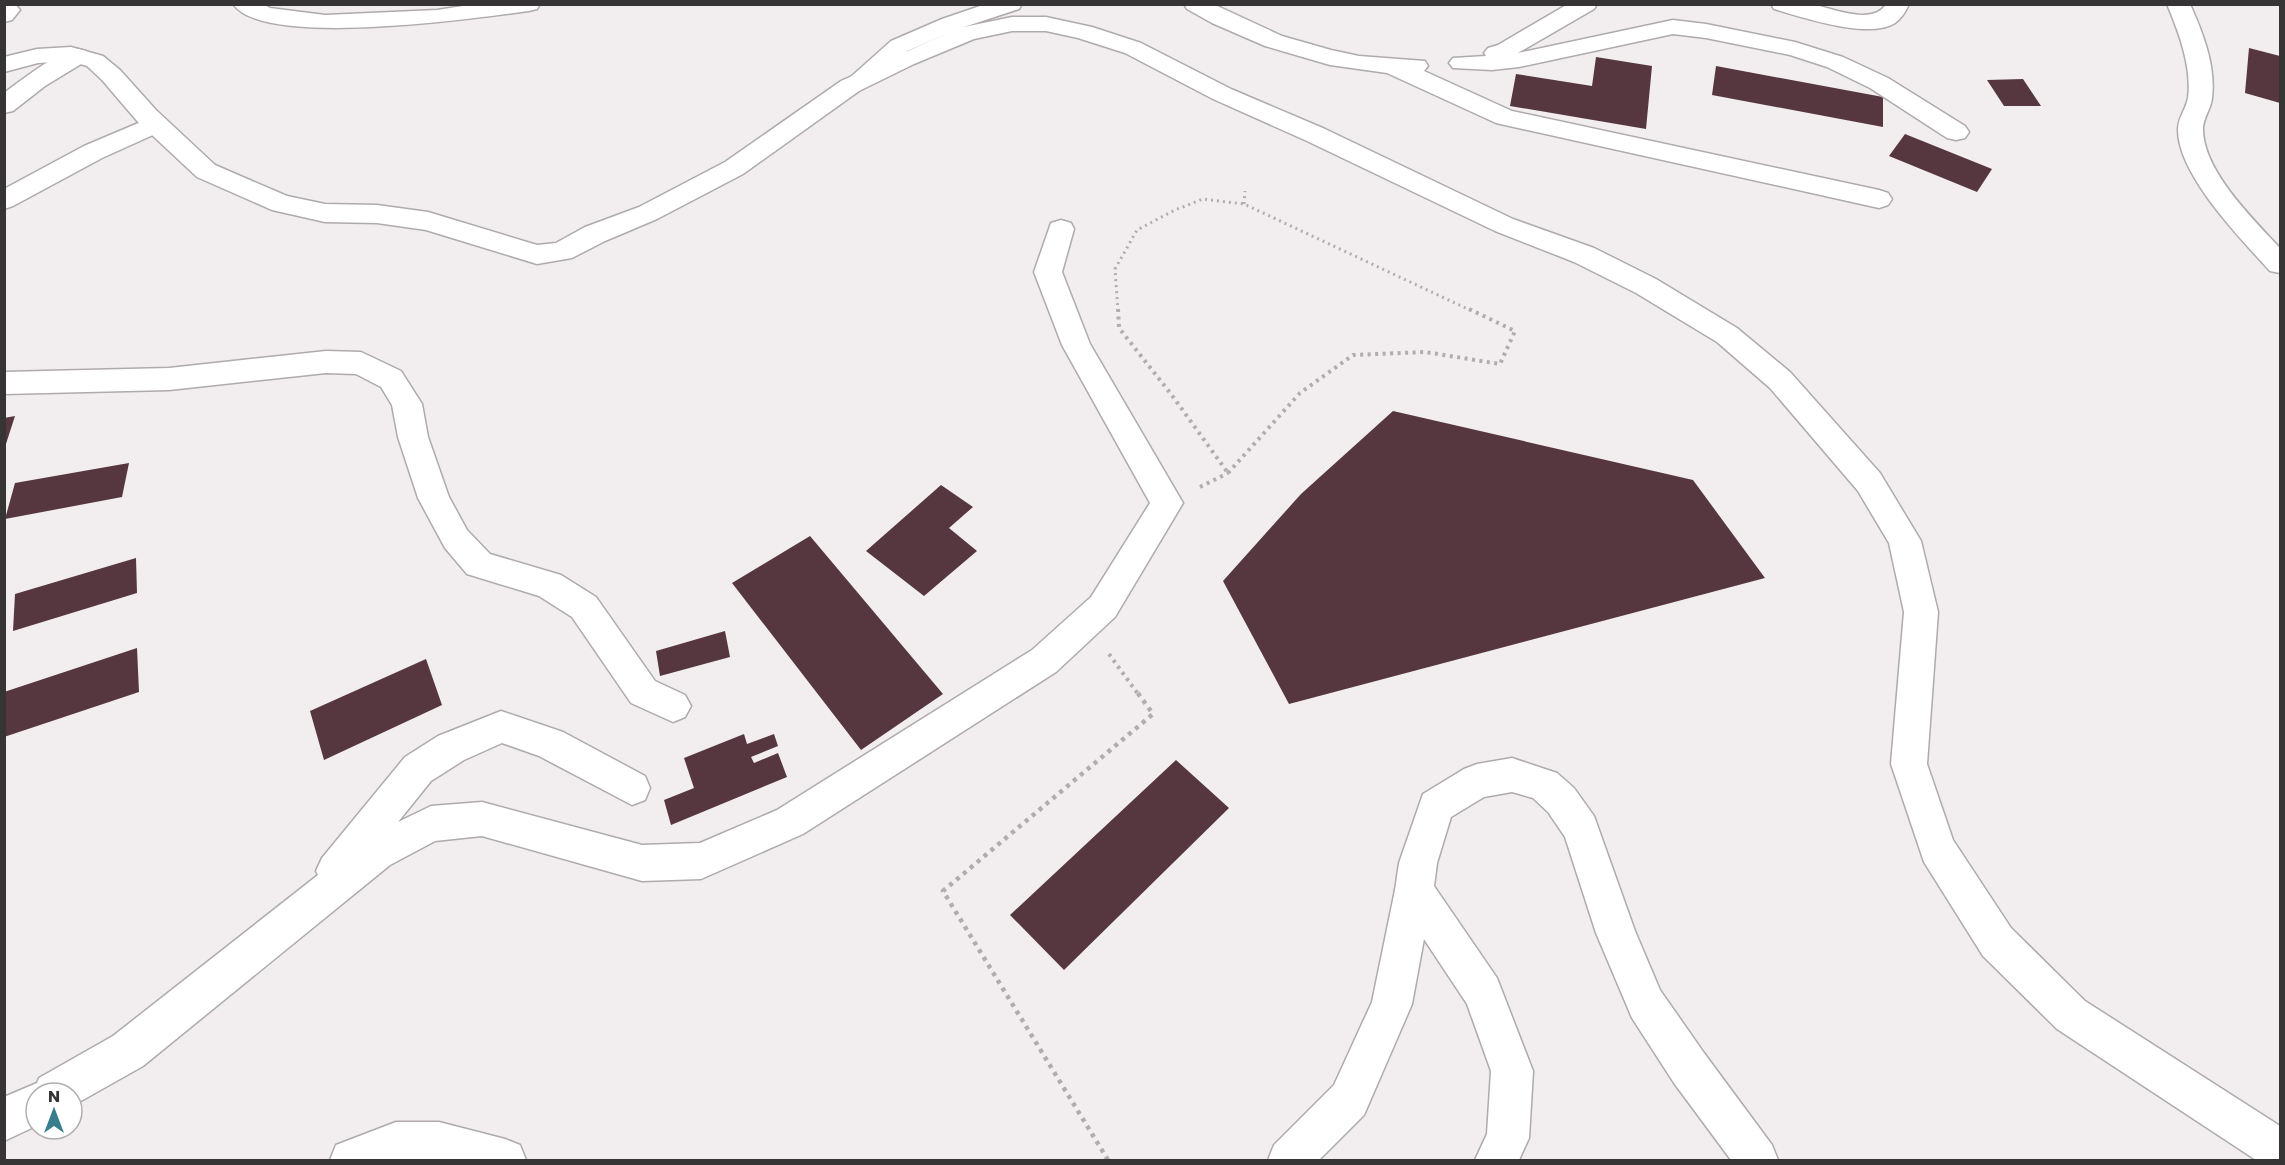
<svg xmlns="http://www.w3.org/2000/svg" width="2285" height="1165" font-family="Poppins,sans-serif">
  <style>
    .building { fill: #56373f }
    .lines { fill: none; stroke-linecap: round; stroke-linejoin: round }
    .minor-casing { stroke: #afaaab; stroke-width: 3 }
    .major-casing { stroke: #afaaab; stroke-width: 3 }
    .highway-casing { stroke: #afaaab; stroke-width: 3 }
    .path-far2 { stroke: #b1adae; stroke-width: 3; stroke-dasharray: 2 4; stroke-linecap: butt }
    .path-far1 { stroke: #b1adae; stroke-width: 4; stroke-dasharray: 3 4.5; stroke-linecap: butt }
    .path { stroke: #b1adae; stroke-width: 4.5; stroke-dasharray: 4 5; stroke-linecap: butt }
    .minor { fill: #fff; fill-rule: evenodd }
    .major { fill: #fff; fill-rule: evenodd }
    .highway { fill: #fff; fill-rule: evenodd }
  </style>
  <rect width="100%" height="100%" fill="#f2edee"/>
  <path class="building" d="M2249 48 2280 56V103L2245 93Z
    M1596 57 1652 66 1646 129 1510 106 1516 74 1592 86Z
    M1716 66 1883 97V127L1712 95Z
    M2023 79 2041 106H2004L1987 80Z
    M1905 134 1992 169 1977 192 1889 156Z
    M1393 411 1693 480 1765 578 1289 704 1223 581 1301 494Z
    M15 416 5 447H4V418Z
    M129 463 122 497 5 519 15 483Z
    M941 485 973 507 949 528 977 551 924 596 866 551Z
    M810 536 943 694 861 750 732 583Z
    M136 558 137 593 13 631 15 594Z
    M725 631 730 657 660 676 656 651Z
    M137 648 139 692 4 737V692Z
    M426 659 442 705 324 760 310 711Z
    M744 734 747 744 774 734 778 746 751 757 754 763 778 753 787 777 671 825 664 800 694 788 684 758Z
    M1176 760 1229 808 1064 970 1010 915Z"/>
  <g class="lines">
    <g class="minor-casing">
      <path id="minor" d="M4 4 16 5 20 10 12 20 4 22Z
        M986 4H1022L1019 9 958 29 907 51 866 87 857 90 848 87 845 82 891 41 942 19Z
        M1184 4H1213L1282 36 1331 50 1359 56 1425 61 1428 66 1424 71 1512 111 1879 190 1888 193 1892 199 1888 205 1879 208 1496 123 1387 73 1330 65 1265 46 1212 23 1187 9Z
        M1568 4H1597L1594 9 1518 53 1673 20 1706 24 1795 42 1843 57 1888 78 1965 126 1969 132 1965 138 1956 140 1947 138 1870 88 1827 67 1790 55 1706 38 1673 34 1519 67 1492 70 1453 68 1449 63 1453 58 1486 56 1484 53 1488 48 1498 45Z
        M1771 4C1783 4 1797 3 1810 4 1830 7 1873 27 1886 4H1909C1906 11 1901 19 1895 23 1869 40 1802 17 1774 9Z
        M78 49 86 51 90 56 86 61 45 86 13 111 4 113V93C26 77 52 55 78 49Z
        M155 116 164 118 168 124 164 130 102 158 13 206 4 209V189L84 146Z
        M1061 220 1071 223 1074 229 1062 272 1090 344 1183 503 1115 617 1056 672 803 834 701 879 642 881 482 836 435 841 390 865 143 1066 72 1106V1093H36V1126L4 1141V1097L37 1083 39 1078 113 1036 318 875 316 871 322 858 405 757 438 736 501 711 563 732 645 776 650 788 645 800 632 805 539 756 502 743 464 760 431 781 398 822 431 806 482 802 642 845 700 843 777 810 1032 650 1091 597 1150 503 1062 345 1034 272 1051 223Z
        M326 351 361 352 401 371 422 404 428 437 449 497 467 530 490 554 561 575 596 597 655 681 685 695 691 706 685 717 673 722 631 703 572 617 539 596 467 574 445 548 418 498 398 437 392 405 381 387 356 374 326 373 169 390 4 394V372L169 368Z
        M1414 871 1428 877 1433 890 1412 1004 1406 1018 1364 1115 1319 1160H1268L1274 1145 1334 1085 1372 1002 1395 890 1400 877Z
        M396 1122H439L505 1139 520 1145 526 1160H330L336 1145Z"/>
    </g>
    <g class="major-casing">
      <path id="major" d="M1012 17H1046L1092 27 1141 43 1231 89 1325 129 1513 219 1594 248 1656 279 1737 328 1790 372 1880 473 1921 541 1938 612 1927 764 1953 840 2011 928 2085 1001 2280 1126V1160H2256L2057 1029 1983 956 1924 862 1891 764 1904 612 1889 543 1858 491 1770 388 1717 342 1636 293 1574 262 1495 231 1307 141 1213 99 1125 53 1078 38 1046 31H1012L974 39 914 64 859 91 743 174 657 219 605 241 572 258 537 264 426 230 377 223 325 222 272 210 197 177 138 122 102 80 87 66 70 61 38 63 4 72V57L37 49 71 47 103 56 120 70 156 110 215 165 287 196 325 204 377 205 428 212 537 245 556 243 585 227 639 207 725 162 841 81 959 28Z
        M1512 758 1557 773 1574 788 1594 816 1635 931 1660 990 1704 1053 1772 1145 1778 1160H1731L1674 1083 1632 1018 1596 933 1565 837 1548 812 1533 798 1512 792 1484 797 1451 817 1437 863 1434 886 1497 978 1533 1071 1529 1138 1519 1160H1475L1487 1134 1491 1071 1467 1004 1400 903 1395 890 1399 863 1423 794 1464 769 1477 764Z"/>
    </g>
    <g class="highway-casing">
      <path id="highway" d="M233 4H263L270 8 325 15 437 10 476 4H540L537 9 529 11C478 18 263 49 233 4Z
        M2167 4H2190C2203 33 2216 66 2212 98 2211 109 2203 118 2203 129 2203 171 2254 220 2280 248V273L2270 271C2241 239 2177 174 2178 129 2178 118 2186 109 2188 98 2192 67 2179 33 2167 4Z"/>
    </g>
    <path class="path-far2" d="M1244 204 1245 191
      M1118 311 1115 269 1137 230 1175 210 1203 199 1244 204 1472 311"/>
    <path class="path-far1" d="M1118 309 1119 328 1171 394 1228 473
      M1228 473 1300 393 1353 355 1425 352 1500 364 1515 331 1469 309
      M1200 487 1228 473
      M1109 654 1138 694"/>
    <path class="path" d="M1108 1160 943 891 1153 714 1137 692"/>
    <use href="#minor" class="minor"/>
    <use href="#major" class="major"/>
    <use href="#highway" class="highway"/>
  </g>
  <rect width="2285" height="1165" fill="none" stroke="#373435" stroke-width="12"/>
  <g transform="translate(54 1111)"><circle r="28" fill="#ffffff" stroke="#afaeae" stroke-width="1.5"/>
  <path d="M0-4.5L10 22L0 15L-10 22Z" fill="#397e8c"/>
  <text y="-9" font-size="16" font-weight="bold" text-anchor="middle" fill="#373435">N</text>
  </g>
</svg>
